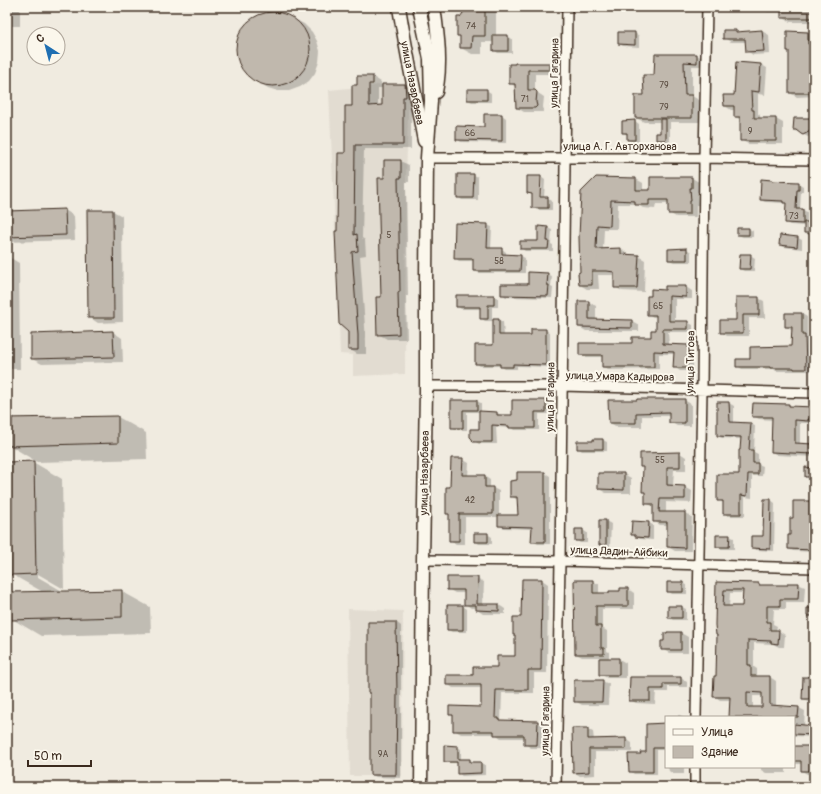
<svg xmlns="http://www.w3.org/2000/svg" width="821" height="794" font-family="Pangolin,sans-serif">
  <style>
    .built { fill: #e2dcd1 }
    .shadow { fill: #0003; fill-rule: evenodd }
    .building { fill: #c0b8ad; stroke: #3b2a1e; fill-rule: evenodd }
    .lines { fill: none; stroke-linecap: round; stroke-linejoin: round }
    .minor-casing { stroke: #3b2a1e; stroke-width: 12 }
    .major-casing { stroke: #3b2a1e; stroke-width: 15 }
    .minor { stroke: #fbf7ec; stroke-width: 9 }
    .major { stroke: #fbf7ec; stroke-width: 12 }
    .labels { text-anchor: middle; stroke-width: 4; stroke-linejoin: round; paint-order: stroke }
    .number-label { font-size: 9px; fill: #5c4e42 }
    .street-label { font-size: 11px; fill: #3b2a1e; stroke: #fbf7ec }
  </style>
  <rect width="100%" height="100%" fill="#f0ebe0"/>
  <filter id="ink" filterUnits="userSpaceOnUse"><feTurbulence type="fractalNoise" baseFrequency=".025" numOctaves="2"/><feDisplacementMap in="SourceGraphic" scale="8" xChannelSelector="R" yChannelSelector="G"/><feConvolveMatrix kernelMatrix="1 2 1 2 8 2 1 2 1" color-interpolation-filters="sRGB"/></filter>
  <g filter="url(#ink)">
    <path class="built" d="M409 82 406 180 405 374 353 376V355L340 354 339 324 329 90Z
      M348 609 403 611 402 776H350Z"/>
    <path class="shadow" d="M7 7H20V26H7Z
      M465 7H496V36H508L512 39V53H498L494 50V42H482V54H472L461 48V37L458 35 460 18 464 14Z
      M665 7H701V8Z
      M730 7H814V22H790L782 17V12H768L762 9H733Z
      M273 12 284 14 304 24 312 32 317 41 320 51 319 62 315 73 309 81 300 87 289 91H278L268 88 258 82 249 76 242 68 238 58 237 47 239 36 244 27 252 19 262 14Z
      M724 31H736L738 33 762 31 769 35 770 54 753 55 747 51 746 42H731L724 38Z
      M635 33 639 36V47L623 46 619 44Z
      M808 33 814 36V96L797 97 790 93V52L788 51Z
      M656 55H697L705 60 704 66H692V96L699 100V122H670V142H661L657 140 661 133V122H644L636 118 645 96 655 76Z
      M548 64 556 68V74H535V91L544 97 543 107 544 111 543 112H524L517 108 516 87 510 83V65Z
      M760 64 767 68 765 95 758 94V114L760 115V119H776L783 123V144H748L741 140V120L735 117V110H731L725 106 735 96Z
      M373 77 381 82V85H405L414 90 411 102V149H364L362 238 365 240 366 255 360 256 366 341V354H357L349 349V332L338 232 353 107 358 86ZM378 88H383V106L378 107Z
      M486 90 491 93V102H472L468 100Z
      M502 115 506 118V143L461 142 457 139 485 128Z
      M814 120V134L808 137 794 130Z
      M635 121 639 124V142H632L628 140V135L623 133Z
      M400 161 409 165V182H406L408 296H406L407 339H387L378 334 382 298 385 179Z
      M474 175 478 177V200H462L458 197Z
      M528 177H541L545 180 544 198H548L552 201V210H537L533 207V195L528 193ZM540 178H542L541 202H539Z
      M692 178 699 182V192H697L698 205H696V217H676L669 213V204H656L655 209 643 208 636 204H618L617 229H604L603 249H621L628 253V256H638L645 260 644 292 622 291 615 287V275H598L599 289H587L580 285 581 273 582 192 636 179 643 183V191H651Z
      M798 183 803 186V192H801L800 210H803L807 212V223H814V235H809L805 233V226L790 225 786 223 787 204 785 203 765 202 761 200Z
      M65 210 74 216 75 240 7 242V212Z
      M113 211 122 216 123 322 98 323 89 317Z
      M487 225 492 227 491 249H502L506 252V255L521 256 525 258V273H479L474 271V261H459L455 258Z
      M547 228 552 230 551 244 553 245V251H525L521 248 539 242Z
      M749 229 753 231V237H743L738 235Z
      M798 238 802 240V249L784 247 780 245Z
      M687 249 691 252V262H674L669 260Z
      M750 255 755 258 754 271H744L740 269Z
      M7 257H9L19 263 20 369H7Z
      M547 274 552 276 551 287 553 288 552 298 506 297 502 294 529 286Z
      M666 287H686L692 291V299H675V322H687L693 325V332H668L669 345 688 346 693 349V371H680L674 367 675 354H659V369L608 370 603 367V357H585L580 354 633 344 652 338 657 331V317H653L648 314 652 297 665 291Z
      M494 296 498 298V307H492V320H499L503 322 504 336H532V330H546L550 333V367L517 366V369H505L500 366H480L476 363 494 346V321H485L481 318V309H461L457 306Z
      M758 298 764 301 765 318H749V336H727L721 332 737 321Z
      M589 302 596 306V320L632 321 639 325V331H586L579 327Z
      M802 314 807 317V337L810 339V360H814V371H776L774 369H742L737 366 751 359 792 347 793 330H791L786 327Z
      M113 332 122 338 123 362 42 364 32 359Z
      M684 400 691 404V426H677L670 422V416H642V427H617L610 423 609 401Z
      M452 401H476L481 403V412L497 413 501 415 513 416V401H546L550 404V414H539V430H514L511 428 496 427 497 444H479L474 441 480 430V412H467V430H456L452 427Z
      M718 403H729L734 406V423L750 424 755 426 754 452 758 454V464L763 466 762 476H752V498L745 497V516H728L724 513V503L718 500 740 475 742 439 722 438 718 436Z
      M789 405 792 407 814 408V423H800V444L814 445V457L777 455 772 452 773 420 759 419 753 416Z
      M118 417 146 433 147 459 37 462 9 445Z
      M603 440 607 442V451H582L578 448Z
      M680 453 686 457V470H674L673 486 685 487 692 491 691 503 666 502V513H685L692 517 691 551H675L668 547V525H660L654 521V507L646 503V493L643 491 644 468 641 466Z
      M462 459 469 463 468 476H484L490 480V488H493L499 491V516H519L518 499H516L511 496 518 481V473H545L550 476V544H538L532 541 533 529 504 528 499 525V517H465V544H456L450 540V515L447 513 451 488Z
      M33 462 62 479 64 589 38 574V577L64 592 121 591 150 607 151 633 41 636 12 619 43 592 11 574Z
      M814 469V479H811L806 476Z
      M624 474 631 478V493H606L599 489Z
      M771 500 775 503 774 551 756 550 752 548 764 537Z
      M814 502V552L793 551 789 549 791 536Z
      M600 521H606L611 524 610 547H604L600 544Z
      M632 522 649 523 653 525V540L640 539 632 534Z
      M583 530 587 533V543H580L576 540Z
      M487 534 492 537V544H479L475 541Z
      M729 536 734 538V549H721L717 547Z
      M477 578 484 582 483 605H499L505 609V614H483L477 610V608H471L465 604V593H455L448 589Z
      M523 580H542L548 584 547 673H534V693H502L501 721 537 722 544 725 543 748H531L525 744V738H501L495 734H461L454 730V717L450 714 482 708V688H453L447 684 498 668 516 657V636L514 635 522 618Z
      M592 581 599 584V594L621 592V589H628L634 593V609H602V628L607 631V651L609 652V659H619L626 663V678H607L600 674V657H582L576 654Z
      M682 583 687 585V594H672L668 591Z
      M717 583 759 584 762 586H789L798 584 805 587 804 602H786V609H774L773 624 777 626 776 631H779L785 635 784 647H779L773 644 754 643V667L757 669V677H770L776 681V706L799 708 805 711 804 726 814 727V737L794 736V717H730L731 700H720L714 696 717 677 718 635ZM730 593H744L743 607H729ZM753 696H763V708H753Z
      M463 606 467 609V632H452L448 630Z
      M682 607 686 609V620H673L669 618Z
      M396 622 401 626V778L376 777 371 774V694L369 693Z
      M668 633H681L688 637V653H669L662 649Z
      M810 654H814V664L810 661Z
      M630 678H681L687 682V687H668V692H656L655 704 636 703 630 700Z
      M814 678V703H810L803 699Z
      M602 681 609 684 608 705H582L575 701Z
      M666 715H680L684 717H666Z
      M666 724V750H657V774H634L630 771 642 755 647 753Z
      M587 729 593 732 594 740 626 739 632 743V752H595V775L580 776 574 772Z
      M457 747 461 749V760H470L474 763H481L485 765V775L462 776 458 773V763H449L445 761Z
      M794 747H814V774H807L802 771V764H794Z
      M668 767H684V774H673L669 771Z
      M761 767H786V773H766L761 770Z"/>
    <path class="building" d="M781 7H814V18H781Z
      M463 11H485V36H472L471 48H460V36H457V17H460L463 13Z
      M236 49a37 37 0 1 1 74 0a37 37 0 1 1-74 0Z
      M723 30H736V32L762 30 764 51 746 52 745 39H723Z
      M787 31 808 32V44L814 45V88H811V93H789V51H787Z
      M618 32H635V45L618 44Z
      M493 35H508V51H493Z
      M655 54H697V63L684 62 685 95H692V118H635V95H644L643 75H654Z
      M736 62 761 64 759 92 751 91 752 110H754V118H776V141H740V117H734V106H724L723 95H734Z
      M515 63H549V70H528V90H535L537 92 536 102 537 106 535 108H516L515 84H509V64H515Z
      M357 76H373V84H369V106L382 105V84H405L406 97H403V145H355L354 235 357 234 358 251 352 252 358 335V350H348V332L339 324 335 231H337L338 153H345V106H352V85H357Z
      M467 89H487V100H467Z
      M484 114H502V141L456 140V126L484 127Z
      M794 118H814V129L803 135 801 134 796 130H793Z
      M660 119H666V140H656V133H660Z
      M635 120V140H627V133H622V121Z
      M384 160H401V178H398L400 292H398L399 334 377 335 376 297H381L378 178H384Z
      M457 174H474L473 198H457Z
      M527 176H541L540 197H548V208H532V194L527 193Z
      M596 177 636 178V190H650V177H692V188H690L691 201H690V214H668V200H649V205H635V201L611 200 610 226 597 225 596 249 621 248V254L639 255 637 288H614V272L607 271H592V285H579L578 273 580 272 579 237 581 192Z
      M761 179 772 180V181L799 182V190H797L796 209H803V224L785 223 786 203H783V201L760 200Z
      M65 209 66 235 7 237V211Z
      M87 210H113L114 318H88Z
      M804 222H814V233H804Z
      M455 223 488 224 487 248H502V254L521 255 520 271H473V259H454Z
      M538 226 548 227 547 241H549L548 249H520V241H538Z
      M737 228H749V235H737Z
      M780 235 798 237 797 247 779 245Z
      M687 248V260H668V249Z
      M740 254H751L750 269H739Z
      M528 272 548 273 547 285H549L548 296 501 295V284H528Z
      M665 286H686V297L669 296V321H688V329H663V344L688 345 687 368H673L674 352 654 351V367H602V355H579V343H632V337H651V330H656V315H647V296H651V289L665 290Z
      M456 295H494V305H488V319H480V307H456Z
      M736 297H759V315H743V333H720V320H736Z
      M578 301H589V319L632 320V328L578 327Z
      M785 313H802V335H805L806 369H794V368H770V367H736V359H750V347L791 346 792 327H785Z
      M493 319H499V335H531V329H546V365L513 364V367H500V364H475V345H493Z
      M113 331 114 357 31 359V334Z
      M637 399H685V423H669V412L636 413V423H609L608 400H637Z
      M451 400H477V410H463V428H451Z
      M512 400H546V412H535V428H509V426L492 425V442H473L472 439 470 437V429H479V411L497 412V415H512Z
      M717 402H729L730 422 751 423 749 450H753V463H758V474H748L747 496 741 495V514H723V501H717V474H739V450H740L741 437 717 436Z
      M753 403 789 404V406L814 407V419H808V421L795 420V443L813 444 812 454 771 452 772 417H752Z
      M118 416V443L8 446 7 418Z
      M593 439H603V449H577V441H593Z
      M680 452V467H667V485L685 486V499H660L659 512H685V548L667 547V522H653V504H645V492H642L643 467H640V453Z
      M451 458H463L462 475H485V487H493V514H459V541H449V514H446V487H450Z
      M34 461 36 574 10 575 8 462Z
      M805 467 814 468V477H805Z
      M517 472H545V542H531L532 527 498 526V515H518L517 497H510V481L517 480Z
      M598 473H624V490L598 489Z
      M764 499H771L770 549 751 548V536H763Z
      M793 501H814V550L788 549V535H790V518H793Z
      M599 520H606V545H599Z
      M632 521 649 522 648 538 635 537V535H631Z
      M575 529H583V541H575Z
      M474 533H488V542H474Z
      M716 535H730L729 547H716Z
      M447 577H478L477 604H499V611L476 610V605H464V590H447Z
      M522 579H542L541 670H528V690H496L495 718H499V720L538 721 537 745H524V735H494V731H453V715H449V706L481 707V685H446V675H473V667H497V656H515V635H513V617H521Z
      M574 580H593V593H609V591H620V588H628V606H596V626H601V648H604V654H575Z
      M667 582H683V592H667Z
      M716 582 759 583V585H788V583H799L798 599H780V606H767V622H770V630H779L778 644 771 643V641L748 640V665H751V676H770V705L799 707 798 717H729L730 697H713L714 676H716L717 635H716L715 625ZM724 590H743L742 606H723ZM747 692 762 693V707H747Z
      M122 590V617L11 620 10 592Z
      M447 605H463V630H447Z
      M668 606H682V618H668Z
      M807 608H814V616H807Z
      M368 622H396L397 693 396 775H370V693H368Z
      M667 632H681V650H661V641H664V633H667Z
      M599 658H619V675H599Z
      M630 677H681V684H663V689H650V701H629Z
      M803 677H814V699H802Z
      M574 680H603L602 702H574Z
      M666 723V748H653V772H629L628 754H641L640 752H646V724Z
      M794 724 814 726V735L794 734Z
      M572 728H588V739L626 738V749H589V772L573 773Z
      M444 745 458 746V759H470V762H481V773L457 774V762H444Z
      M794 746H814V770L810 769V771H801V761H794Z"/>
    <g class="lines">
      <g class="minor-casing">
        <path id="minor" d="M427 158H704L814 160
          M426 386H562L814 393
          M423 560 560 561 814 568
          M696 717 702 390 704 158 707 7
          M556 787 560 561 567 7
          M695 787V767"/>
      </g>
      <g class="major-casing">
        <g id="major">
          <path id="s1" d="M399 7C406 52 416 97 424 141"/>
          <path d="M419 7 430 59 431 101 427 158 426 281V392L423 560 421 787"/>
          <path d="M434 7C438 35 442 64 436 92"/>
        </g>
      </g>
      <use href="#minor" class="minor"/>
      <use href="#major" class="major"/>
    </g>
  </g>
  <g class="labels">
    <g class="number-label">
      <text x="471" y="29">74</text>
      <text x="664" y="88">79</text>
      <text x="525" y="102">71</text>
      <text x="664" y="110">79</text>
      <text x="750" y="134">9</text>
      <text x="470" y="136">66</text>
      <text x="794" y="219">73</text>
      <text x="389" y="238">5</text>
      <text x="499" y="264">58</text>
      <text x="658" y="309">65</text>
      <text x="660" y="463">55</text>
      <text x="470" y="503">42</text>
      <text x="383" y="757">9А</text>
    </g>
    <g class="street-label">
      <text transform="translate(554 73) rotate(-89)" y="4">улица Гагарина</text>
      <text dy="4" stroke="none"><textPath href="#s1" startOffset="77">улица Назарбаева</textPath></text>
      <text x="620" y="150">улица А. Г. Авторханова</text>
      <text transform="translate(690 362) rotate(-89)" y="4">улица Титова</text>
      <text transform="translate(620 376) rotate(1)" y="4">улица Умара Кадырова</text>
      <text transform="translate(550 397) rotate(-89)" y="4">улица Гагарина</text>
      <text transform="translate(424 473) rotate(-89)" y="4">улица Назарбаева</text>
      <text transform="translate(619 551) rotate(2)" y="4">улица Дадин-Айбики</text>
      <text transform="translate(545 721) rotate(-89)" y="4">улица Гагарина</text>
    </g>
  </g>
  <rect width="821" height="794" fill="none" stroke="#fbf7ec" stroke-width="24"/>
  <rect x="12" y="12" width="797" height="770" fill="none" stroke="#3b2a1e" stroke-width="1.5" filter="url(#ink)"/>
  <rect x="665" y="716" width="130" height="52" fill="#fbf7ec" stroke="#aea59a"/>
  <rect x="673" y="729" width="20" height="6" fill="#fbf7ec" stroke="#aea59a"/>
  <text x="701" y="736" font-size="12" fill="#3b2a1e">Улица</text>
  <rect x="673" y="746" width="20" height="12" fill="#c0b8ad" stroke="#aea59a"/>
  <text x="701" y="756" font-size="12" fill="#3b2a1e">Здание</text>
  <g transform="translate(46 46) rotate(324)"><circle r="19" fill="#fbf7ec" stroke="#aea59a"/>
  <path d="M0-3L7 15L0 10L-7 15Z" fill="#1f6fb2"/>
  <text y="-6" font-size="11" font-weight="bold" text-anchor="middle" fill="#3b2a1e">С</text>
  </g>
  <path d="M28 760v6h63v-6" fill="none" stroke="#3b2a1e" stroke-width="2"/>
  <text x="34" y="760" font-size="12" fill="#3b2a1e" stroke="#fbf7ec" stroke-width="3" paint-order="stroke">50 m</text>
</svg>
